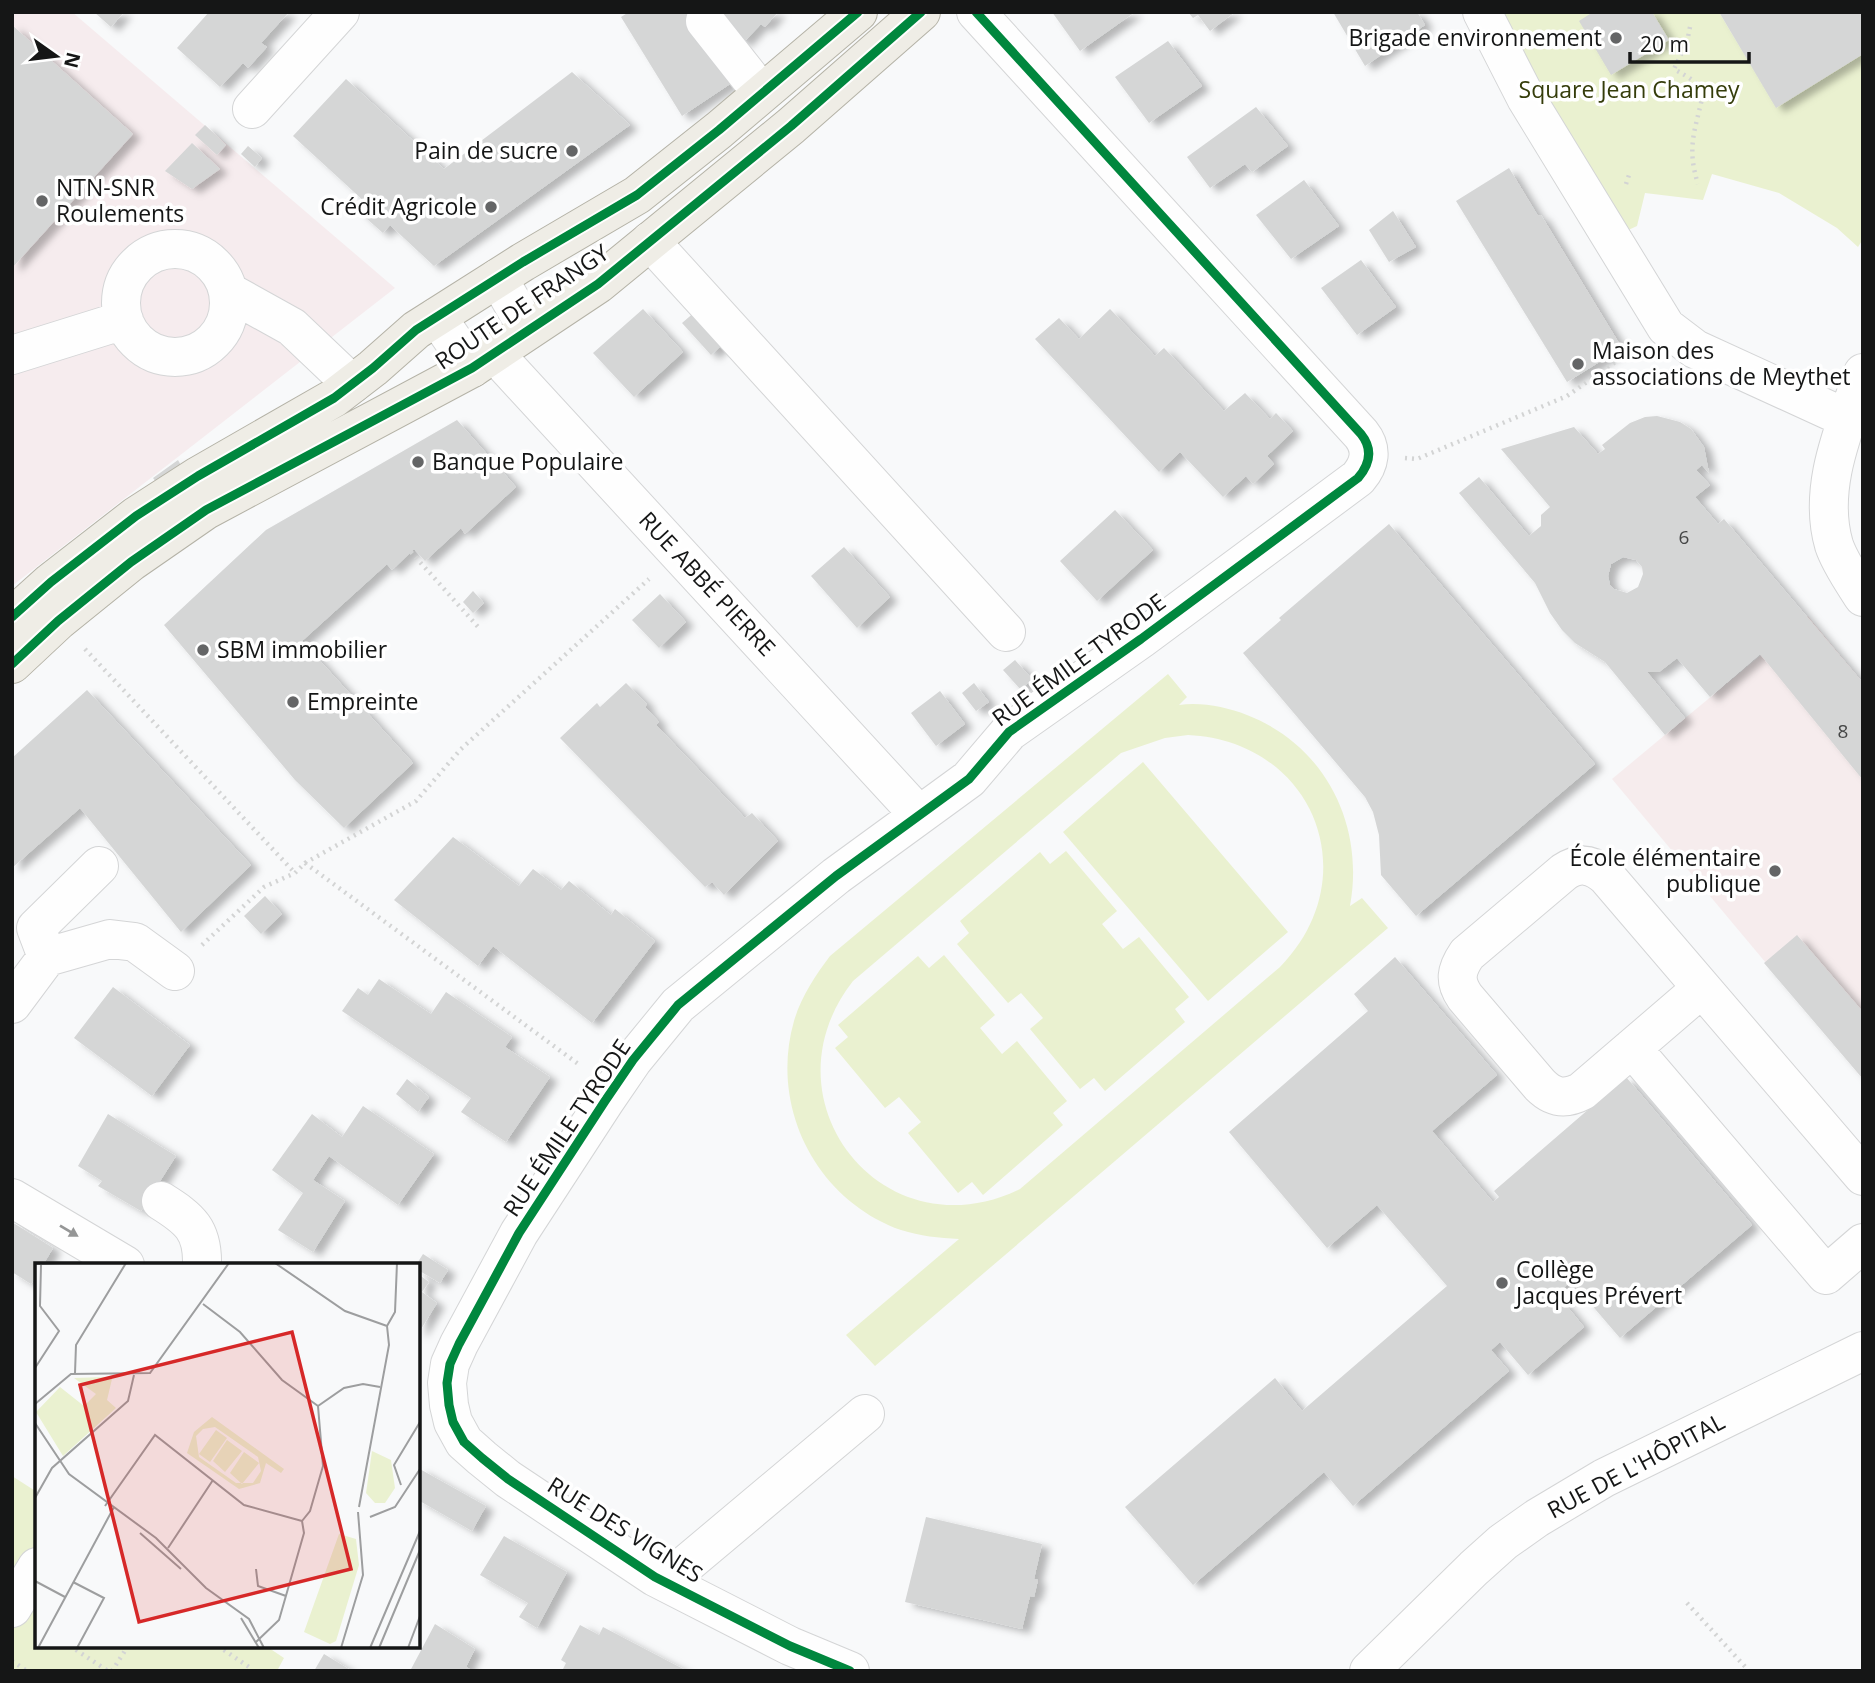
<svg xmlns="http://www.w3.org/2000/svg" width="1875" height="1683" font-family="'Open Sans',sans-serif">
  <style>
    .industrial { fill: #f6ecee }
    .education { fill: #f6eced }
    .green { fill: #eaf1d0; fill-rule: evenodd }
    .building { fill: #d5d6d6; fill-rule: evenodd; filter: url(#shadow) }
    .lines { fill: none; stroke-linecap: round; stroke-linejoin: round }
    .minor-casing { stroke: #d4d5d6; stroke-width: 40 }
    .major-casing { stroke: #b4b2a6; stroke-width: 40 }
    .path { stroke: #d3d4d4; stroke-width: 4.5; stroke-dasharray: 2 5; stroke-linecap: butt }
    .minor { stroke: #fefefe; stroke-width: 38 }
    .major { stroke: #efede6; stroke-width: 38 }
    .cycleway-casing { stroke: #fff; stroke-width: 13 }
    .cycleway { stroke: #00873e; stroke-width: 9 }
    .oneway { fill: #959696 }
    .poi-dot { fill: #646566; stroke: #fff; stroke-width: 2.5 }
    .labels { text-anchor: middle; stroke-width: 7; stroke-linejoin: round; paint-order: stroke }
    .number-label { font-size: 19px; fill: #454646 }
    .poi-label { font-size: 23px; fill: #151616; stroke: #fff; text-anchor: start }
    .park-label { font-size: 23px; fill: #353d0b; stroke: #fff }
    .street-label { font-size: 23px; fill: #151616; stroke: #fff }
    .inset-road { fill: none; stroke: #9d9e9f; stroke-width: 2 }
    .view { fill: #d62828; fill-opacity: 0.15; stroke: #d62828; stroke-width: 3.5 }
    .inset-edge { fill: none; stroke: #151616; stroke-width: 3.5 }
  </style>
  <defs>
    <filter id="shadow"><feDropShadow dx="8" dy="4.5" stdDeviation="3.5" flood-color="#0004"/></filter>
  </defs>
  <rect width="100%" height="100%" fill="#f8f9fa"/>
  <path class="industrial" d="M12 12H72L395 288 12 586Z"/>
  <path class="education" d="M1808 616 1863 683V1079L1612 779Z"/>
  <path class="green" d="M1501 12H1719L1776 107 1863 54V239L1858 247 1837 228 1779 193 1712 174 1703 200 1645 193 1637 226 1624 232 1553 113Z
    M1168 674 1187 697 1179 705C1202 702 1226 707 1247 715 1325 745 1365 825 1350 906L1362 898 1388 928 875 1366 846 1335 959 1239C939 1238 920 1236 901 1230 817 1200 769 1108 794 1021 801 997 815 976 830 956ZM1188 735C1314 741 1368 877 1280 967L1020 1189C883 1256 760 1100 853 981L1121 753 1165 738Z
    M1143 762 1288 932 1208 1001 1063 832Z
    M1066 851 1117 911 1102 924 1123 949 1139 937 1189 997 1175 1009 1185 1022 1105 1091 1094 1078 1080 1089 1030 1029 1043 1018 1021 993 1008 1003 957 944 969 933 960 921 1040 852 1050 864Z
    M944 955 995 1015 980 1028 1002 1054 1017 1041 1067 1101 1053 1113 1063 1125 983 1195 972 1182 958 1193 908 1133 921 1122 899 1097 885 1108 835 1048 848 1037 838 1025 918 956 929 968Z
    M12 1476 37 1492V1646H266L284 1658 277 1671H12Z"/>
  <path class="building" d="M94 12H124L111 27Z
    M209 12H289L261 43 267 47 257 58 248 68 243 63 220 87 177 48Z
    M629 12H692L733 82 682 116 621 17Z
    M709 12H778L765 27 761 24 743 43Z
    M1052 12H1135L1080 51Z
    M1188 12H1235L1210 31 1198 15 1193 18Z
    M1333 12H1417L1425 25 1365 66Z
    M1593 12H1652L1669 40 1611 75 1579 21Z
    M1719 12H1863V54L1776 108Z
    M12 25 133 134 12 268Z
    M1168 41 1202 86 1149 123 1115 77Z
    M572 72 630 125 434 266 390 225 383 233 358 211 366 203 293 136 346 79 444 169Z
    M1256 107 1288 146 1252 172 1245 164 1210 188 1187 157Z
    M205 125 226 145 217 155 195 135Z
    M192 143 220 169 192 189 165 171Z
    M248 146 262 158 255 167 241 154Z
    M1509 168 1538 216 1541 215 1622 348 1567 382 1456 201Z
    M1304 180 1339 226 1291 259 1256 215Z
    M1393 211 1416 247 1389 262 1369 230Z
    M1361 260 1396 307 1357 335 1321 288Z
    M643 309 683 352 634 397 593 353Z
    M1110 309 1155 356 1164 348 1224 411 1245 393 1270 419 1276 413 1293 431 1267 456 1274 464 1253 484 1246 476 1223 497 1180 452 1159 472 1035 339 1059 318 1079 339Z
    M696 311 725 342 711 355 682 323Z
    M1657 416 1680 422 1691 429 1704 447 1709 473 1702 465 1696 470 1710 485 1695 497 1718 524 1724 519 1863 683V780L1760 654 1710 697 1677 658 1659 672H1647L1685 718 1665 735 1605 662 1575 643 1562 630 1550 613 1535 583 1459 493 1479 477 1529 536 1541 526V515L1550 507 1501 449 1574 427 1598 454 1605 449 1602 445 1630 423 1645 417ZM1623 557 1636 560 1642 567 1643 574 1638 587 1627 593 1614 589 1610 585 1608 576 1611 564Z
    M457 420 516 487 465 534 461 528 425 561 414 549 392 570 387 564 302 641 413 763 344 828 295 780 164 625 266 530Z
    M178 460 184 471 160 487 153 478Z
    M1115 510 1153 550 1097 601 1060 561Z
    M1389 524 1595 764 1416 916 1381 875 1379 835 1373 812 1365 797 1243 653 1281 620 1279 618Z
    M844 547 890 597 857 628 811 576Z
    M473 591 484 603 473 613 463 602Z
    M660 594 686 622 659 648 632 620Z
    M1015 660 1032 679 1021 690 1003 670Z
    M626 683 647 704 645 707 659 722 656 725 745 818 752 813 778 841 724 895 712 882 705 887 560 738 597 703 600 707Z
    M974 683 989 702 976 711 962 693Z
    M87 690 251 865 181 932 80 808 12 868V758Z
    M940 691 965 724 936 746 911 713Z
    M453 837 519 886 533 869 561 890 569 881 611 915 615 909 655 941 592 1023 493 946 478 966 394 900Z
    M265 896 282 914 261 934 244 916Z
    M1797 935 1863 1012V1079L1764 963Z
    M1395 957 1497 1075 1432 1131 1493 1202 1499 1197 1494 1191 1626 1077 1752 1225 1620 1338 1571 1281 1557 1294 1584 1327 1528 1375 1500 1342 1491 1350 1509 1371 1353 1506 1324 1472 1193 1585 1125 1507 1275 1378 1302 1411 1447 1286 1377 1205 1327 1248 1229 1132 1368 1011 1354 994Z
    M379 979 431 1014 446 992 512 1037 505 1047 550 1077 506 1142 461 1112 471 1098 342 1011 358 988 368 995Z
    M113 987 190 1045 152 1096 74 1038Z
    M407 1079 429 1097 418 1112 396 1094Z
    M363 1106 434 1154 398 1205 329 1156 313 1180 345 1201 313 1252 278 1230 303 1193 272 1170 312 1114 342 1137Z
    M108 1114 176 1156 141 1211 98 1186 102 1181 78 1166Z
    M12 1222 53 1248 43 1265H37V1275L31 1284 12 1272Z
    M423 1254 448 1270 440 1283 418 1270V1265H416Z
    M418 1274 429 1282 422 1292 437 1303 418 1334Z
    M418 1468 486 1506 472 1531 418 1500Z
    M926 1517 1042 1544 1034 1579 1038 1580 1034 1597 1030 1596 1022 1629 905 1602Z
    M504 1536 567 1572 537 1628 519 1617 528 1603 480 1575Z
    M435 1624 475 1649 466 1667 473 1671H410Z
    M580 1625 599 1635 603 1627 687 1671H562L566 1663 561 1660Z
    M324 1654 352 1671H314Z"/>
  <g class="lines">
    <g class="minor-casing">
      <path id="minor" d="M1482 12 1526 98 1666 327 1695 349 1848 419
        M705 21 761 92
        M252 109 340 12
        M650 241 1006 632
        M121 303a54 54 0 1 1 108 0a54 54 0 1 1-108 0Z
        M498 278 528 330
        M229 292 292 327 352 384
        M437 317 472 368
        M494 353 919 815
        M12 355 124 320
        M1863 373C1845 427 1817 487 1834 545 1840 563 1853 581 1863 597
        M47 957 36 928 99 866
        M1702 988 1582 1091C1565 1100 1553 1098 1540 1085L1465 997C1454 981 1456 970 1467 954L1564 872C1579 862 1592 864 1606 876L1863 1176
        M12 1004 47 957 110 939 135 942 175 971
        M1632 1048 1826 1275 1863 1243
        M12 1198 125 1265
        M161 1201C190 1219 203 1230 202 1265
        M665 1582 865 1414
        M12 1608 37 1567
        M850 1671 790 1646 655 1577 508 1479 482 1458 464 1442 453 1422 449 1405 447 1383 450 1364 459 1344 519 1233 605 1101 633 1060 678 1005 836 876 969 779 1009 732 1141 639 1358 478C1370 464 1373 449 1361 434L976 12
        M1369 1671 1474 1568 1503 1542 1537 1518 1604 1478 1863 1351"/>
    </g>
    <g class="major-casing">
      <path id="major" d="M12 617 51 582 136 516 198 476 334 398 373 368 416 330 523 262 637 195 719 130 858 12
        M12 664 58 621 131 562 206 510 472 368 598 284 791 126 921 12"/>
    </g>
    <path class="path" d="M1690 27 1687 42 1674 69C1689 78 1700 81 1702 99 1694 133 1687 149 1698 184
      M1626 184 1630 172
      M1405 458 1417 459 1567 396 1635 348
      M411 552 479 628
      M85 649 295 873
      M305 863 581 1066
      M202 945 264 887 295 873 305 863 416 801 461 749 649 579
      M1687 1603 1749 1671
      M70 1646 108 1671
      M218 1646 249 1667 246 1671
      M12 1661 27 1671
      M112 1671 128 1646"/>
    <use href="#minor" class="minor"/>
    <use href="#major" class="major"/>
    <g class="cycleway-casing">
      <path id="cycleway" d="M12 617 51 582 136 516 198 476 334 398 373 368 416 330 523 262 637 195 719 130 858 12
        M12 664 58 621 131 562 206 510 472 368 598 284 791 126 921 12
        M850 1671 790 1646 655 1577 508 1479 482 1458 464 1442 453 1422 449 1405 447 1383 450 1364 459 1344 519 1233 605 1101 633 1060 678 1005 836 876 969 779 1009 732 1141 639 1358 478C1370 464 1373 449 1361 434L976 12"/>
    </g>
    <use href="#cycleway" class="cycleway"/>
  </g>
  <defs><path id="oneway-solid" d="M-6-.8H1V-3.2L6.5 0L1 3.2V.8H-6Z" transform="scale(1.75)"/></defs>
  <use class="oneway" href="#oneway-solid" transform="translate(69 1231) rotate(31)"/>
  <g class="poi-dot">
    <circle cx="1616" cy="38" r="7"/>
    <circle cx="572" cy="151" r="7"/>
    <circle cx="42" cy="201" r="7"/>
    <circle cx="491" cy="207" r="7"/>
    <circle cx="1578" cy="364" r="7"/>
    <circle cx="418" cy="462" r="7"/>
    <circle cx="203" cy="650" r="7"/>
    <circle cx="293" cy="702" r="7"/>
    <circle cx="1775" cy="871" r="7"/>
    <circle cx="1502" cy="1283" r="7"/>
  </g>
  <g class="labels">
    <g class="number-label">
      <text x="1684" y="544">6</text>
      <text x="1843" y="738">8</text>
    </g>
    <g class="poi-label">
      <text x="1602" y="46" text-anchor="end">Brigade environnement</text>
      <text x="558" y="159" text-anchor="end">Pain de sucre</text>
      <text x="56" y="196">NTN-SNR<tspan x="56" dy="26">Roulements</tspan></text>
      <text x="477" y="215" text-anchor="end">Crédit Agricole</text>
      <text x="1592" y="359">Maison des<tspan x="1592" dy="26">associations de Meythet</tspan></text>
      <text x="432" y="470">Banque Populaire</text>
      <text x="217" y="658">SBM immobilier</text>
      <text x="307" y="710">Empreinte</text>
      <text x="1761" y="866" text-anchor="end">École élémentaire<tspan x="1761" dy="26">publique</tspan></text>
      <text x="1516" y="1278">Collège<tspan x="1516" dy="26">Jacques Prévert</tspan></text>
    </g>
    <g class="park-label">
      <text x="1629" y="98">Square Jean Chamey</text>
    </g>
    <g class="street-label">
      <text transform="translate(522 307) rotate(-34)" y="8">ROUTE DE FRANGY</text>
      <text transform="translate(707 584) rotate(47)" y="8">RUE ABBÉ PIERRE</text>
      <text transform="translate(1079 660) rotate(-36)" y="8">RUE ÉMILE TYRODE</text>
      <text transform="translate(567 1128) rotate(-56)" y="8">RUE ÉMILE TYRODE</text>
      <text transform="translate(1636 1466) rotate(-28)" y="8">RUE DE L'HÔPITAL</text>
      <text transform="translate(625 1530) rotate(32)" y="8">RUE DES VIGNES</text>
    </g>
  </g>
  <g transform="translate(35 1263)">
    <rect width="385" height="385" fill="#f8f9fa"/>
    <path d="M70 114 77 116 72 137 81 145 28 193 1 149 25 124 49 143 61 131 39 115ZM177 154 249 206 246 210 231 200 225 220 204 226 152 190 159 169ZM180 164 223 194 226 208 218 220H201L164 194 161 173 168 166ZM181 167 192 175 175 199 164 191ZM192 177 207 188 190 209 178 198ZM337 188 356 197 360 225 350 240H340L331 230ZM209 189 224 200 207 221 195 210ZM304 271 321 276 324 302 301 378 295 381 269 369Z" fill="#eaf1d0" fill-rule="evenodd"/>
    <path class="inset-road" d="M240 0 310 48 352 63M0 1 24 0M168 41 205 69 247 117 283 143M0 105 24 68 5 43 6 2M40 110 41 82 91 0M0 141 36 111 115 110 194 0M283 143 309 125 328 121 345 124M0 160 34 211 121 275 171 325 214 356 229 385M366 222 359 202 385 159M0 235 17 205 93 138 99 112M70 243 120 172 209 242 267 258M324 244 354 82 352 63 360 49 362 0M335 254 360 244 385 206M267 258 275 248 288 203 283 143M105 270 146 306M133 285 178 217M221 306 223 323 251 333M0 318 30 334M38 319 69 335 42 385M206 355 224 385M221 379 244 357 269 270 267 258M3 385 79 244M306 385 328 312 323 249M335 385 385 268M344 385 385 287M373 385 385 353"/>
    <path class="view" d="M257 69 316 306 104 359 45 122Z"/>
    <rect width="385" height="385" class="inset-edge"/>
  </g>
  <rect width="1875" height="1683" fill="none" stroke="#151616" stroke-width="28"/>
  <g transform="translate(56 56) rotate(104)" stroke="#ffffff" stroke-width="5" paint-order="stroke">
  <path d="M0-5L12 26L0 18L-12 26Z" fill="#151616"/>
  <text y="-10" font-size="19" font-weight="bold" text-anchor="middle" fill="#151616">N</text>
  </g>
  <path d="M1630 52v10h119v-10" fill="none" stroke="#151616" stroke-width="3.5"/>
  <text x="1640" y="52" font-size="21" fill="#151616" stroke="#ffffff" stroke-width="5" paint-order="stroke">20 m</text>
</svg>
